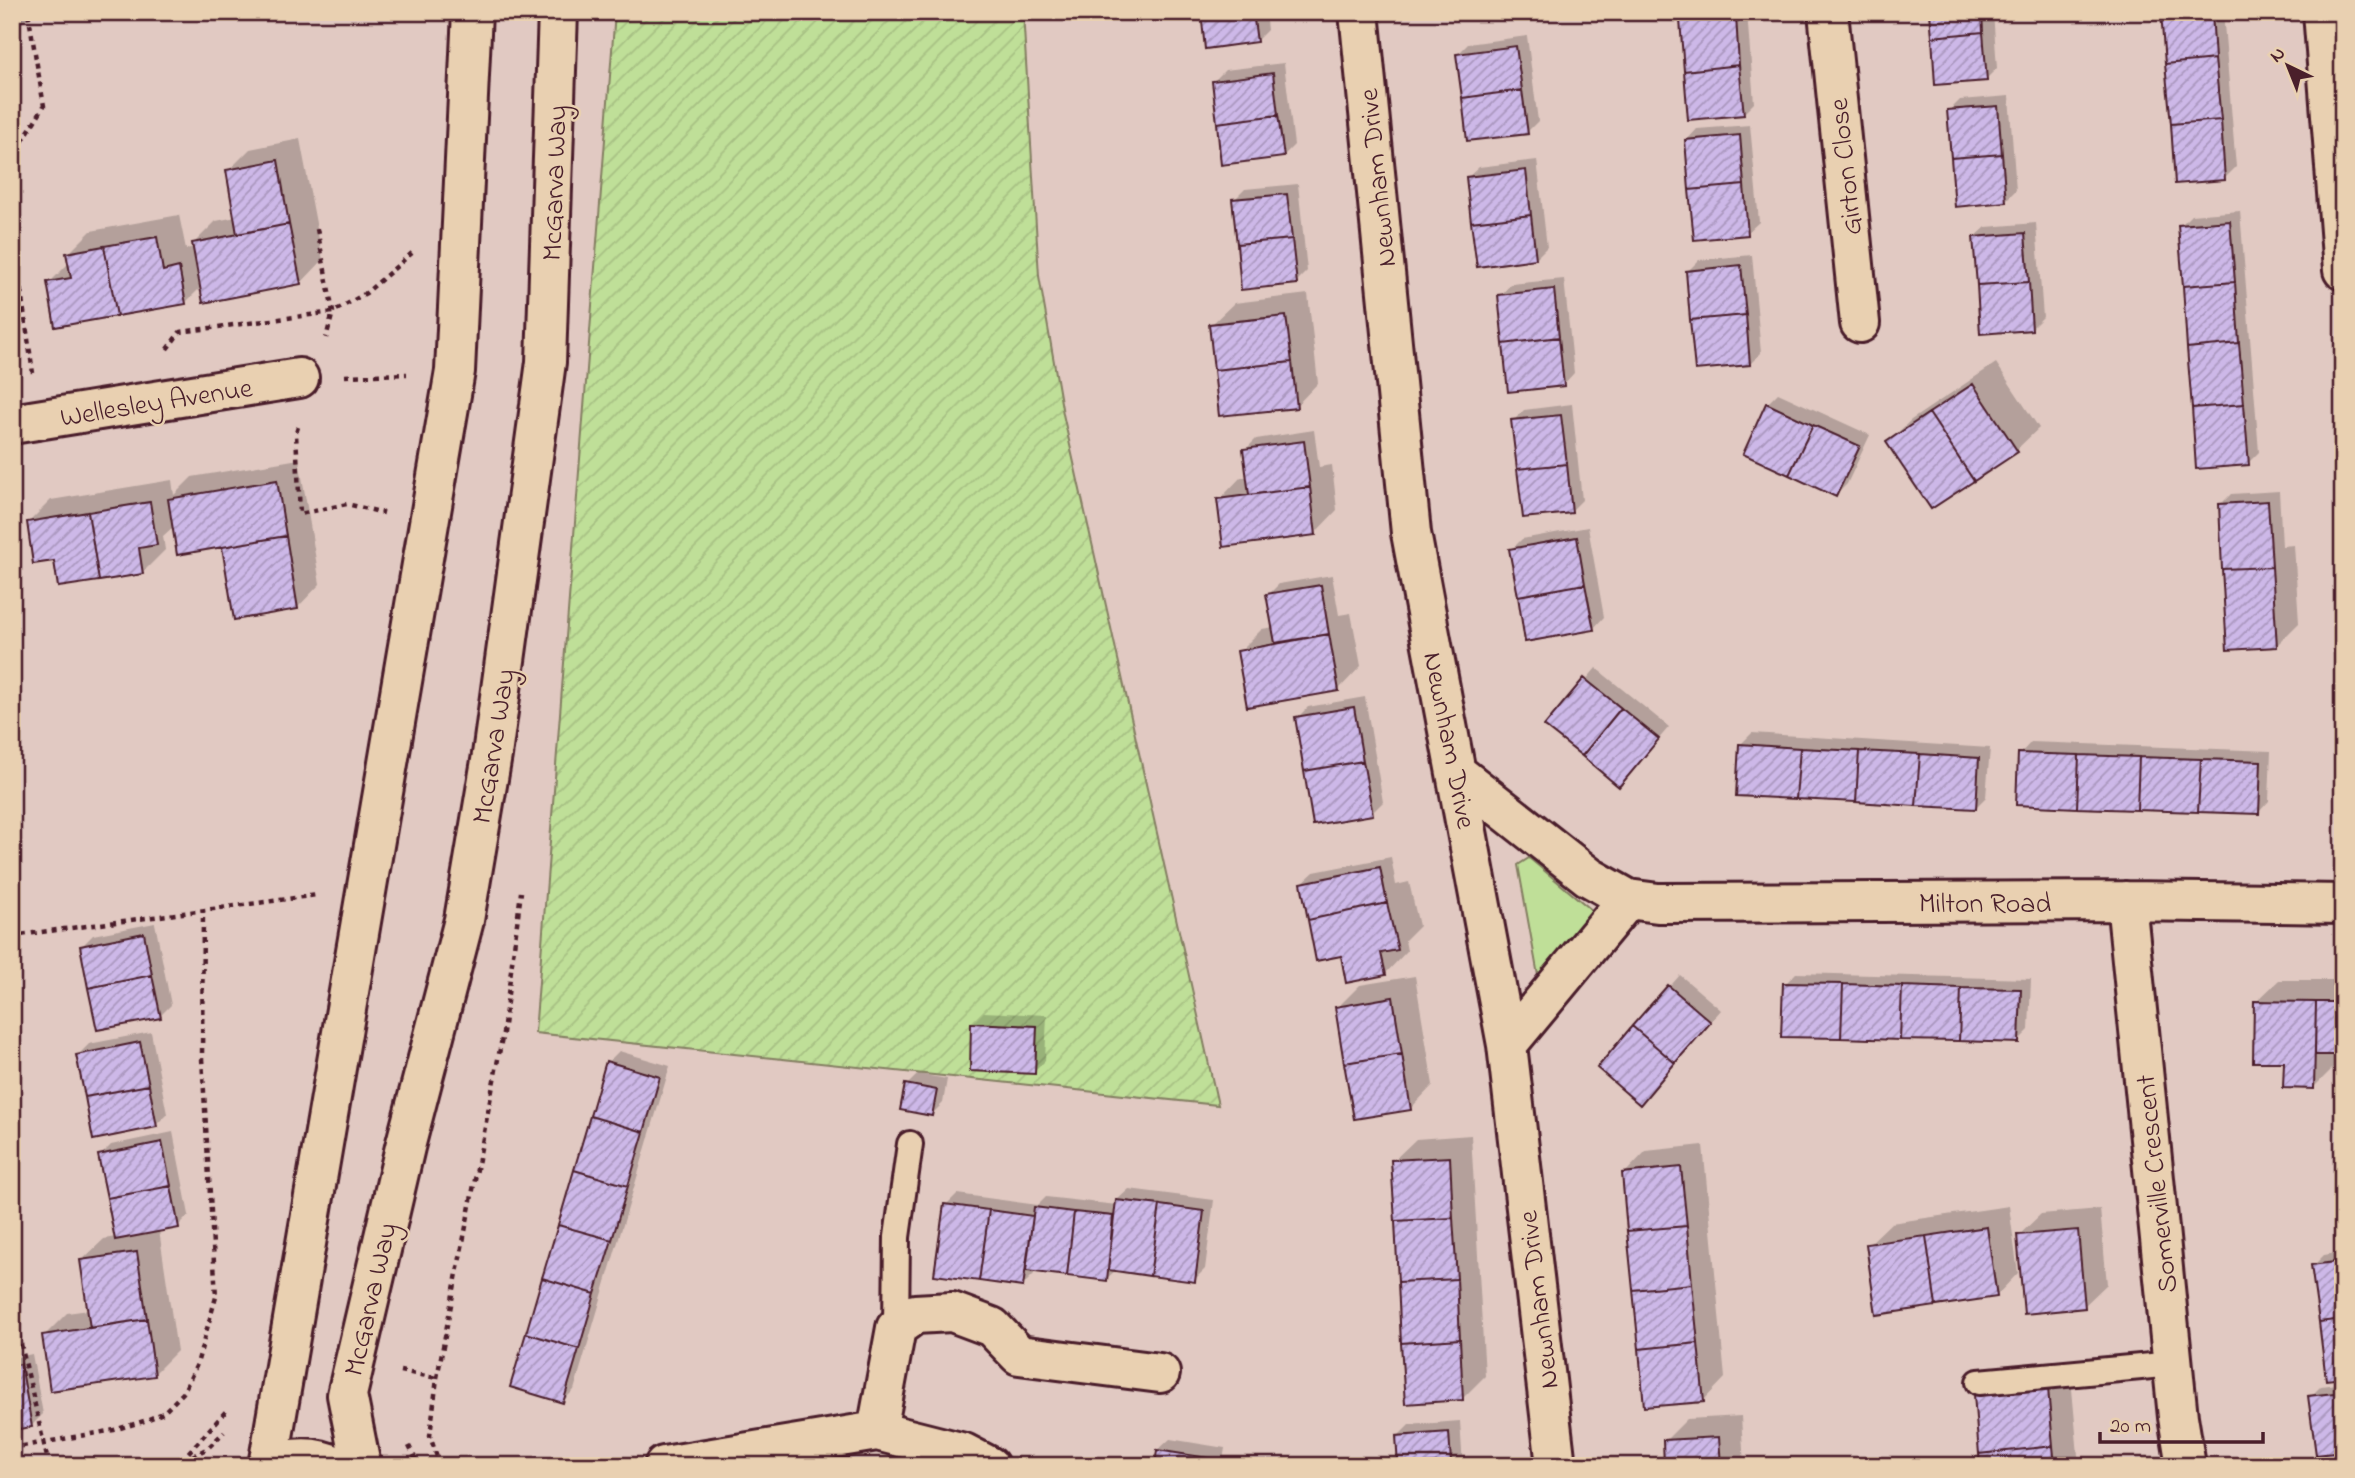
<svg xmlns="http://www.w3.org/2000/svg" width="2355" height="1478" font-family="'Indie Flower',sans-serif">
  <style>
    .green { fill: #bfdf98; stroke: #847f62; stroke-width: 2 }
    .garden { fill: url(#garden-furrows); stroke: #847f62; stroke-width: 2 }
    .shadow { fill: #0003 }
    .building { fill: url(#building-hatch); stroke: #4a1f2b; stroke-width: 2 }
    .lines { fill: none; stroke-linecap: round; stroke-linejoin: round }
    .service-casing { stroke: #4a1f2b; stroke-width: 30 }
    .minor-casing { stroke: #4a1f2b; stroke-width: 44 }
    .tertiary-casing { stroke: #4a1f2b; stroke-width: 44 }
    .path { stroke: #4a1f2b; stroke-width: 4.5; stroke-dasharray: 5 5; stroke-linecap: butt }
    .service { stroke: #e9d0b1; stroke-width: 24 }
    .minor { stroke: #e9d0b1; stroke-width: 38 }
    .tertiary { stroke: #e9d0b1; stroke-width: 38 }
    .labels { text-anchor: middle; stroke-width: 5; stroke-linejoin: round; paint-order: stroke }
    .street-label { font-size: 28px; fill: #4a1f2b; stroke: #e9d0b1 }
  </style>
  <defs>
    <pattern id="garden-furrows" width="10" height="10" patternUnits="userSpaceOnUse" patternTransform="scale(1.75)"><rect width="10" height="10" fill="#bfdf98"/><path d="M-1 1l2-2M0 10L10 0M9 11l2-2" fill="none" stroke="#a6bf83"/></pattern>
    <pattern id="building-hatch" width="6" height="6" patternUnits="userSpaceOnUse" patternTransform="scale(1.75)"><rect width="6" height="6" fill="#cdb8e8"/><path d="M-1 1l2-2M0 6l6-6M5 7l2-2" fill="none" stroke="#a895bc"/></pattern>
  </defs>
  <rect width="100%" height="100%" fill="#e1c9c2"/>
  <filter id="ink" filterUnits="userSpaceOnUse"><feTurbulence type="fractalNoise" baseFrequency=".0143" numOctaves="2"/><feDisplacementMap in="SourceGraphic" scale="14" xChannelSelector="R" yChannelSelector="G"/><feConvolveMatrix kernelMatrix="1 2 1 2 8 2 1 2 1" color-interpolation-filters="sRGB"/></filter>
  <g filter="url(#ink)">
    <path class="green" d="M1529 858 1594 912 1539 981 1518 865Z"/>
    <path class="garden" d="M615 12H1023L1039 276 1063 414 1218 1105 535 1033Z"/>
    <path class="shadow" d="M12 12H34L12 32Z
      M1203 12H1265L1267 30 1256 41Z
      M1691 12H1747L1754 103 1743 114 1682 21Z
      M1931 12H1993L1997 68 1986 79Z
      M2162 12H2223L2236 167 2225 178Z
      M1527 36 1538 121 1527 132 1457 55 1468 44Z
      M1284 63 1294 145 1283 156 1214 81 1225 70Z
      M2009 96 2016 190 2005 201 1949 111 1960 100Z
      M1750 125 1759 222 1747 233 1686 141 1697 129Z
      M300 139 323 260 301 283 202 286 185 303 49 283 70 262 68 254 91 231 179 215 186 249 195 247 194 243 216 221 236 217 228 171 250 149Z
      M1537 160 1547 247 1536 258 1467 178 1479 167Z
      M1298 184 1307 271 1296 282 1234 200 1245 189Z
      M2240 211 2259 452 2248 463 2180 226 2191 215Z
      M2036 223 2043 317 2032 328 1974 238 1986 227Z
      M1752 255 1761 353 1750 364 1688 271 1699 260Z
      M1564 279 1574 373 1563 385 1500 296 1511 284Z
      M1308 294 1318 383 1296 406 1211 325 1234 303Z
      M1996 363 2039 428 2016 450 1888 442 1911 420Z
      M1778 393 1870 435 1847 484 1836 495 1767 404Z
      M1572 404 1582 500 1571 511 1513 421 1524 410Z
      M1314 430 1319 467 1332 465 1337 510 1315 533 1219 500 1241 477H1248L1245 450 1256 439Z
      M299 459 320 584 298 607 223 545 174 526 163 536 165 550 143 572 56 559 29 522 51 500 172 480 174 495 192 477Z
      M2279 491 2282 546 2294 545 2299 623 2276 646 2220 505 2231 494Z
      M1588 527 1604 617 1593 629 1511 550 1522 539Z
      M1332 575 1339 615 1351 613 1361 666 1339 689 1239 652 1262 629 1274 627 1268 595 1279 584Z
      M1596 668 1669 727 1619 785 1547 726Z
      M1365 697 1383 802 1372 813 1297 718 1308 707Z
      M1752 733 1990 748 1986 797 1975 808 1741 744Z
      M2031 742 2271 751 2269 801 2258 813 2020 754Z
      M1391 857 1396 885 1409 882 1419 926 1405 940 1407 951 1385 974 1342 954 1302 883 1314 872Z
      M155 923 171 1005 160 1016 82 946 93 935Z
      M1796 973 2031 979 2029 1030 2018 1041 1785 984Z
      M1680 975 1721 1010 1650 1091 1599 1067Z
      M1415 976 1433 1085 1411 1108 1337 1008 1360 985Z
      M2279 980H2338L2337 992H2343V1054H2336V1065L2314 1087 2256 1002Z
      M984 1012 1047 1015 1045 1061 1034 1072 973 1023Z
      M151 1032 167 1114 156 1125 78 1055 89 1044Z
      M619 1051 670 1066 574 1390 563 1401 608 1062Z
      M918 1074 947 1079 943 1103 932 1114 907 1085Z
      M173 1132 189 1215 178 1226 159 1230 177 1351 154 1374 44 1336 67 1313 89 1310 81 1261 104 1239 116 1237 100 1156 111 1145Z
      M1471 1135 1485 1376 1462 1399 1393 1161 1416 1139Z
      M1703 1145 1725 1378 1703 1401 1624 1174 1646 1151Z
      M1129 1189 1214 1200 1205 1269 1194 1280 1116 1270 1106 1279 1034 1271V1274L1023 1285 946 1205 957 1194 1038 1205 1046 1197 1117 1205V1200Z
      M2009 1206 2018 1273 1996 1296 1868 1245 1891 1223Z
      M2100 1209 2107 1284 2084 1306 2018 1236 2041 1214Z
      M2343 1252V1376L2313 1266 2324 1255Z
      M32 1354 43 1414 32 1425 12 1429V1358Z
      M2070 1367 2079 1466H1982L1976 1396 1998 1374Z
      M2343 1383V1466L2310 1397 2321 1386Z
      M1741 1416 1744 1466H1666L1665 1441 1687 1419Z
      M1460 1421 1463 1466H1400L1398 1436 1409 1425Z
      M1170 1439 1225 1448 1222 1466H1156L1158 1450Z"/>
    <path class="building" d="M1201 12H1253L1257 42 1205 49Z
      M1462 12H1514V14L1463 19Z
      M1930 12H1982L1983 32 1932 37Z
      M2161 12H2212L2215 59 2165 64Z
      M1736 16 1739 65 1684 71 1680 20Z
      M1983 32 1987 81 1935 85 1932 37Z
      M1516 46 1522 90 1462 98 1456 54Z
      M2215 59 2221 120 2171 124 2165 64Z
      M1739 65 1744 115 1688 120 1684 71Z
      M1273 73 1278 115 1217 123 1212 81Z
      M1522 90 1528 134 1467 141 1462 98Z
      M1998 106 2002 154 1951 158 1947 110Z
      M1278 115 1284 157 1221 165 1217 123Z
      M2221 120 2225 180 2175 184 2171 124Z
      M1740 135 1744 185 1689 190 1685 140Z
      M2002 154 2006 202 1955 207 1951 158Z
      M278 160 289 224 237 234 226 170Z
      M1526 170 1531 215 1471 222 1466 177Z
      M1744 185 1748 235 1694 240 1689 190Z
      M1287 194 1292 239 1237 244 1232 199Z
      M1531 215 1536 259 1477 267 1471 222Z
      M2230 221 2235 282 2183 286 2178 225Z
      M289 224 301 284 203 303 192 243Z
      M2025 233 2029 282 1977 285 1973 237Z
      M157 237 163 271 179 267 186 304 117 316 104 246Z
      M1292 239 1297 284 1241 290 1237 244Z
      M104 246 117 316 55 327 47 282 71 278 66 253Z
      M1741 265 1746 315 1690 320 1686 271Z
      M2029 282 2032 330 1980 334 1977 285Z
      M2235 282 2239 343 2187 348 2183 286Z
      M1554 289 1559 337 1503 344 1498 295Z
      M1746 315 1750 365 1695 370 1690 320Z
      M1286 316 1292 362 1214 370 1209 324Z
      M1559 337 1564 386 1508 392 1503 344Z
      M2239 343 2244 404 2192 408 2187 348Z
      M1292 362 1297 408 1219 416 1214 370Z
      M1973 384 2018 452 1974 481 1929 413Z
      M1766 403 1813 425 1789 475 1743 454Z
      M2244 404 2249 465 2196 469 2192 408Z
      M1929 413 1974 481 1931 509 1886 442Z
      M1561 415 1567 464 1517 469 1511 420Z
      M1813 425 1860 446 1836 497 1789 475Z
      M1304 441 1310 487 1249 495 1243 449Z
      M1567 464 1572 513 1523 518 1517 469Z
      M277 480 286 536 177 555 168 499Z
      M1310 487 1316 535 1223 547 1217 499Z
      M2268 501 2272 567 2222 569 2219 504Z
      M150 502 157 545 139 548 143 574 99 581 88 512Z
      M88 512 99 581 58 587 54 561 33 564 27 522Z
      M286 536 298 609 234 620 222 547Z
      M1577 537 1585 584 1518 596 1509 549Z
      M2272 567 2277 647 2227 650 2222 569Z
      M1585 584 1594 630 1525 642 1518 596Z
      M1321 585 1329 634 1275 643 1266 594Z
      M1329 634 1339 691 1247 707 1237 651Z
      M1584 678 1621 708 1582 756 1544 726Z
      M1354 707 1363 761 1304 771 1295 717Z
      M1621 708 1659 739 1619 787 1582 756Z
      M1739 744 1800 748 1796 799 1736 796Z
      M1800 748 1859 751 1856 802 1796 799Z
      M1859 751 1920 754 1916 806 1856 802Z
      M2018 753 2079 755 2077 808 2016 805Z
      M1920 754 1979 758 1976 809 1916 806Z
      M2079 755 2139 757 2137 810 2077 808Z
      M2139 757 2201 759 2198 812 2137 810Z
      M2201 759 2261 761 2259 814 2198 812Z
      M1363 761 1373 815 1313 825 1304 771Z
      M1380 867 1387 903 1308 920 1301 883Z
      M1387 903 1398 950 1381 953 1386 975 1346 983 1341 956 1316 961 1308 920Z
      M144 933 152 975 88 988 80 946Z
      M152 975 161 1018 97 1030 88 988Z
      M1783 983 1843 984 1841 1038 1781 1037Z
      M1843 984 1902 986 1900 1040 1841 1038Z
      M1668 985 1711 1022 1675 1063 1632 1026Z
      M1902 986 1961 988 1959 1041 1900 1040Z
      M1961 988 2021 989 2019 1043 1959 1041Z
      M1393 997 1402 1054 1344 1063 1335 1007Z
      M2254 1001 2316 1002 2314 1089 2283 1088 2284 1062H2253Z
      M2316 1002H2343V1055H2315Z
      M971 1023 1037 1026 1035 1074 970 1071Z
      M1632 1026 1675 1063 1640 1105 1597 1068Z
      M140 1042 149 1085 85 1097 76 1055Z
      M1402 1054 1411 1110 1354 1119 1344 1063Z
      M606 1061 660 1077 644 1132 590 1116Z
      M905 1084 937 1090 932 1116 900 1110Z
      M149 1085 157 1127 93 1140 85 1097Z
      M590 1116 644 1132 628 1186 574 1170Z
      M162 1142 171 1186 107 1198 98 1155Z
      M1450 1157 1453 1218 1395 1221 1391 1160Z
      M1681 1167 1687 1226 1627 1231 1622 1173Z
      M574 1170 628 1186 612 1240 558 1225Z
      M171 1186 179 1228 115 1240 107 1198Z
      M1116 1200 1160 1205 1150 1276 1108 1270Z
      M944 1204 989 1210 979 1281 934 1275Z
      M1160 1205 1204 1211 1195 1282 1150 1276Z
      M1034 1207 1074 1212 1067 1276 1026 1271Z
      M989 1210 1033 1216 1023 1287 979 1281Z
      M1074 1212 1113 1216 1107 1281 1067 1276Z
      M1453 1218 1457 1279 1398 1282 1395 1221Z
      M558 1225 612 1240 595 1294 542 1278Z
      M1687 1226 1692 1284 1633 1290 1627 1231Z
      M1987 1227 1997 1297 1936 1306 1926 1236Z
      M2078 1230 2085 1308 2024 1314 2017 1235Z
      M1926 1236 1936 1306 1876 1315 1866 1244Z
      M137 1252 147 1319 90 1328 80 1260Z
      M2343 1261V1319L2319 1322 2311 1265Z
      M542 1278 595 1294 579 1349 526 1333Z
      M1457 1279 1460 1339 1401 1343 1398 1282Z
      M1692 1284 1698 1343 1639 1349 1633 1290Z
      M147 1319 155 1376 50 1391 42 1335Z
      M2343 1319V1378L2326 1380 2319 1322Z
      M526 1333 579 1349 563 1403 510 1387Z
      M1460 1339 1463 1400 1405 1404 1401 1343Z
      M1698 1343 1704 1402 1644 1407 1639 1349Z
      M21 1364 32 1427 12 1430V1366Z
      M2048 1388 2053 1446 1979 1454 1974 1395Z
      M2343 1392V1452L2316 1455 2308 1396Z
      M1449 1432 1451 1462 1398 1466 1396 1436Z
      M1719 1437 1721 1466H1664L1663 1440Z
      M2053 1446 2055 1466H1980L1979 1454Z
      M1157 1450 1215 1459 1214 1466H1155Z
      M2343 1452V1466H2317L2316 1455Z"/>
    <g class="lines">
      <g class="service-casing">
        <path id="service" d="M896 1328 897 1237 910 1144
          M1979 1382 2173 1364"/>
      </g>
      <g class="minor-casing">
        <path id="minor" d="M1359 12 1411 533 1507 1045 1556 1466
          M1828 12 1860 323
          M2323 12 2343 270
          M12 424 299 378
          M1458 774 1589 877 1628 899
          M2126 901 2178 1417 2186 1466
          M1507 1045 1628 899 1658 903 2126 901 2343 904
          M877 1431 896 1328 915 1314 952 1312 992 1327 1019 1355 1160 1373
          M664 1466 877 1431 964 1453 989 1466"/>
      </g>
      <g class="tertiary-casing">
        <path id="tertiary" d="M268 1466 455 371 472 12
          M268 1466C290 1457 314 1455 336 1466
          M361 1466 347 1395 405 1147 464 920 492 755 546 362 558 12"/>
      </g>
      <path class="path" d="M12 158 44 106 28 12
        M317 229 333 312 326 338
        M12 230 33 373
        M167 349 180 332 333 312 366 293 412 253
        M345 376 407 374
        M298 427 296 433 300 514 347 504 384 513
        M12 687 18 729 12 747
        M12 936 317 895
        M12 1305 49 1466
        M400 1371 437 1378
        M409 1446 419 1466
        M12 1448 114 1430 144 1421 163 1413 183 1393 197 1364 216 1297 202 1058 203 911
        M183 1461 208 1448 224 1432
        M174 1466 178 1464 228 1409
        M440 1466 430 1436 437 1378 503 1033 521 892"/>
      <use href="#service" class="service"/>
      <use href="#minor" class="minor"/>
      <use href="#tertiary" class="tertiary"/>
    </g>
  </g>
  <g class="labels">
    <g class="street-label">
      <text transform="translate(1844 167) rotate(-96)" y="10">Girton Close</text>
      <text transform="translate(1376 178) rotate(-96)" y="10">Newnham Drive</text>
      <text transform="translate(553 183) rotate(-88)" y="10">McGarva Way</text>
      <text transform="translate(156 401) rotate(-9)" y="10">Wellesley Avenue</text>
      <text transform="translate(1451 740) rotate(79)" y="10">Newnham Drive</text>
      <text transform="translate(492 746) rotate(-81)" y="10">McGarva Way</text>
      <text x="1985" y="912">Milton Road</text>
      <text transform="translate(2155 1184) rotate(-96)" y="10">Somerville Crescent</text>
      <text transform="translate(369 1299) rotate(-77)" y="10">McGarva Way</text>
      <text transform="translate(1537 1300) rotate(-97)" y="10">Newnham Drive</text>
    </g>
  </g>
  <rect width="2355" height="1478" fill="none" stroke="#e9d0b1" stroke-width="42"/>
  <rect x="21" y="21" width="2313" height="1436" fill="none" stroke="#4a1f2b" stroke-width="2.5" filter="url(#ink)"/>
  <g transform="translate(2288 66) rotate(317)" stroke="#e9d0b1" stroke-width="5" paint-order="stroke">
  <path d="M0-5L12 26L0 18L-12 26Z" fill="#4a1f2b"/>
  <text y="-10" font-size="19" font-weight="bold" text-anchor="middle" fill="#4a1f2b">N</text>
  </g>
  <path d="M2100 1432v10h163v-10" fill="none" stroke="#4a1f2b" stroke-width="3.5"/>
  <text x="2110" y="1432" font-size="21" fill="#4a1f2b" stroke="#e9d0b1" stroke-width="5" paint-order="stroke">20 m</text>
</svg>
